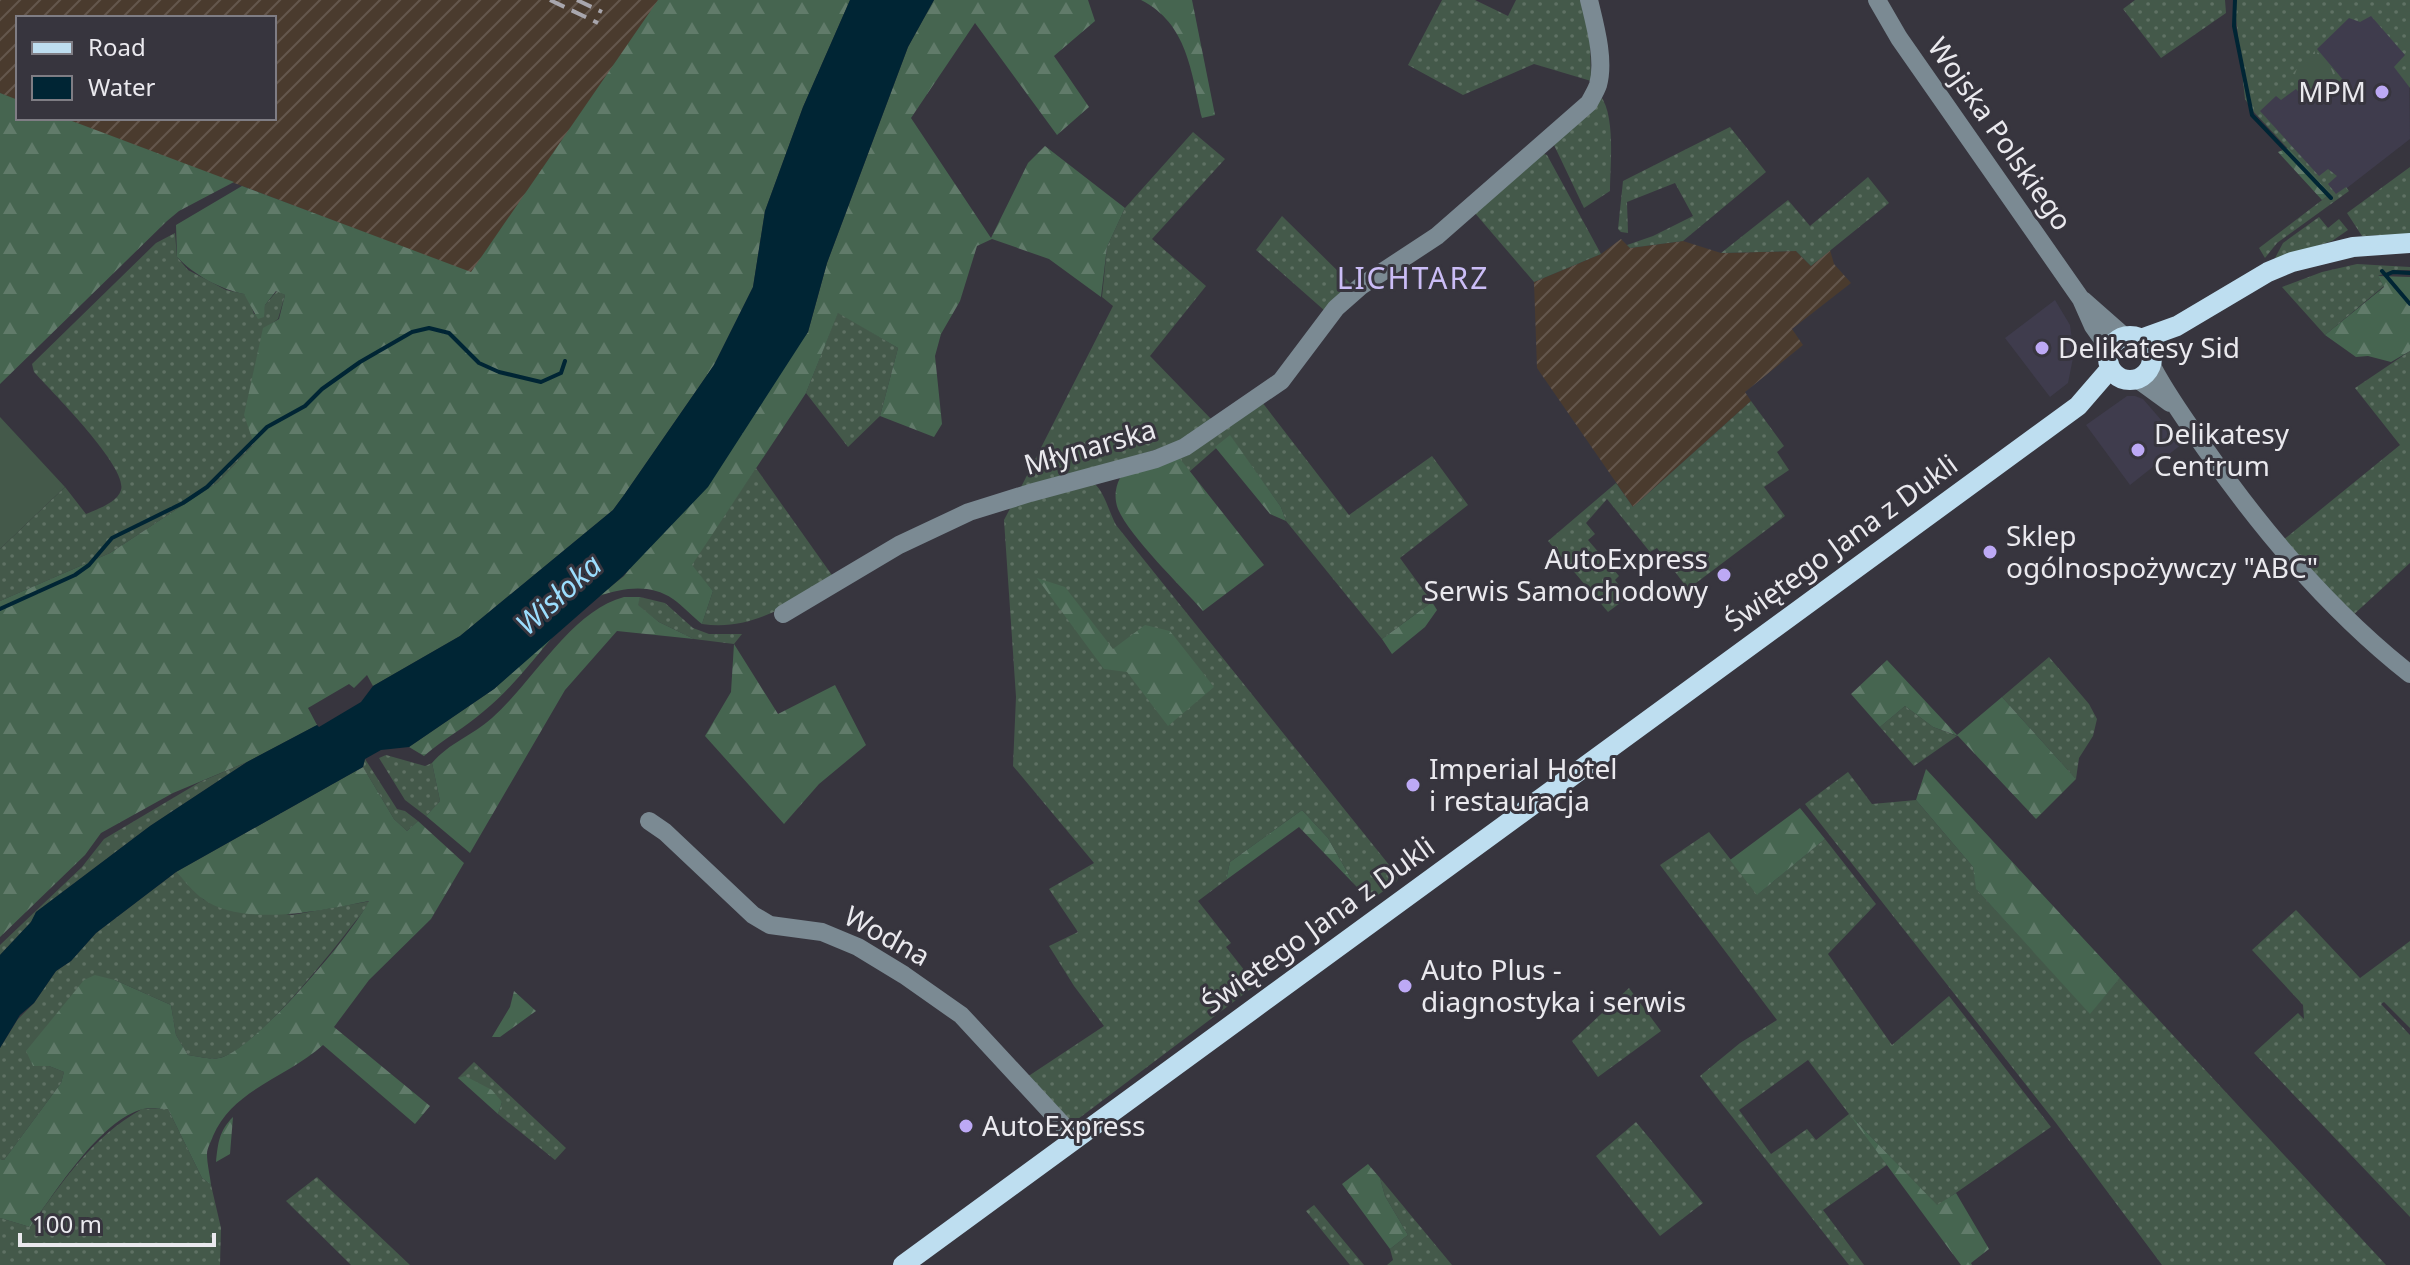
<svg xmlns="http://www.w3.org/2000/svg" width="2410" height="1265" font-family="'Noto Sans',sans-serif">
  <style>
    .commercial { fill: #3f3c4d }
    .industrial { fill: url(#industrial-furrows) }
    .grass { fill: url(#grass-dots); fill-rule: evenodd }
    .forest { fill: url(#forest-firs) }
    .park { fill: url(#park-tufts) }
    .pitch { fill: #44594a }
    .water { fill: #002534 }
    .lines { fill: none; stroke-linecap: round; stroke-linejoin: round }
    .stream { stroke: #002534; stroke-width: 4 }
    .minor { stroke: #7b8a93; stroke-width: 18 }
    .major { stroke: #bedef0; stroke-width: 20 }
    .rail { stroke: #a8a6ad; stroke-width: 4; stroke-dasharray: 16 8; stroke-linecap: butt }
    .poi-dot { fill: #bda9f5; stroke: #37353e; stroke-width: 3 }
    .labels { text-anchor: middle; stroke-width: 6; stroke-linejoin: round; paint-order: stroke }
    .poi-label { font-size: 28px; fill: #eae9ee; stroke: #37353e; text-anchor: start }
    .street-label { font-size: 28px; fill: #eae9ee; stroke: #37353e }
    .neighbourhood-label { font-size: 30px; letter-spacing: 2px; fill: #cbbdf6; stroke: #37353e }
    .water-label { font-size: 30px; font-style: italic; fill: #9bddfd; stroke: #37353e }
  </style>
  <defs>
    <pattern id="industrial-furrows" width="10" height="10" patternUnits="userSpaceOnUse" patternTransform="scale(2)"><rect width="10" height="10" fill="#4a3b2e"/><path d="M-1 1l2-2M0 10L10 0M9 11l2-2" fill="none" stroke="#64574d"/></pattern>
    <pattern id="grass-dots" width="8" height="8" patternUnits="userSpaceOnUse" patternTransform="scale(2)"><rect width="8" height="8" fill="#44594a"/><path d="M2 2h.1M6 6h.1" fill="none" stroke="#5f7164" stroke-width="1.8" stroke-linecap="round"/></pattern>
    <pattern id="forest-firs" width="22" height="20" patternUnits="userSpaceOnUse" patternTransform="scale(2)"><rect width="22" height="20" fill="#466550"/><path d="M5 1l3.5 6h-7zM16 11l3.5 6h-7z" fill="#617b6a"/></pattern>
    <pattern id="park-tufts" width="24" height="20" patternUnits="userSpaceOnUse" patternTransform="scale(2)"><rect width="24" height="20" fill="#44594a"/><path d="M3 7l-1-3M5 7V3M7 7l1-3M15 17l-1-3M17 17v-4M19 17l1-3" fill="none" stroke="#5f7164"/></pattern>
  </defs>
  <rect width="100%" height="100%" fill="#37353e"/>
  <path class="commercial" d="M2362 3 2409 54 2410 139 2334 198 2253 111Z
    M2055 300 2070 325 2074 353 2068 383 2050 397 2005 338Z
    M2127 396H2135L2143 399 2182 444 2130 485 2086 425Z"/>
  <path class="industrial" d="M0 0H659L471 273 63 118H274V18H18V101L0 93Z
    M1621 239 1630 248 1683 241 1721 253 1796 251 1811 266 1830 250 1834 264 1851 283 1792 329 1803 345 1745 392 1751 401 1633 507 1537 368 1534 282 1601 254Z"/>
  <path class="grass" d="M1442 0H1475L1508 16 1516 0H1583L1590 39 1591 81 1534 64 1463 95 1408 65Z
    M2135 0H2225L2226 13 2161 58 2123 9Z
    M2234 0H2410V88L2394 67 2405 55 2371 16 2360 22 2349 18 2317 49 2344 81 2310 105 2296 89 2281 100 2276 96 2260 111 2319 176 2328 169 2337 176 2328 184 2336 194 2346 187 2349 191 2277 243 2265 258 2259 248 2330 194 2253 111 2245 99Z
    M1600 95C1616 116 1610 165 1610 191L1584 208 1554 145 1595 105Z
    M1730 127 1766 172 1683 241 1630 248 1627 245 1653 236 1693 216 1675 183 1627 202 1628 233 1621 232 1618 229 1623 181Z
    M1193 132 1225 159 1152 239 1206 286 1150 356 1214 422 1183 441 1018 493 1113 306 1102 297 1107 247 1125 208Z
    M1542 153 1547 155 1601 254 1534 282 1474 212Z
    M2410 167V234L2362 236 2347 213Z
    M1868 177 1889 203 1811 266 1796 251 1721 253 1788 200 1810 226Z
    M1282 216 1353 286 1325 311 1256 250Z
    M2319 217 2328 228 2339 219 2348 230 2332 241 2274 260 2283 243Z
    M175 233 177 257 188 270 226 290 244 294 249 300 254 314 264 311 265 305 277 291 285 295 278 319 265 328 254 444 218 482 110 553 0 601V549L65 487 86 514C97 509 117 503 121 490 128 467 51 391 34 372L32 364 156 243Z
    M2357 264 2410 267V270H2393L2378 276 2384 286 2325 335 2282 287 2322 272Z
    M838 312 898 348 880 416 848 447 806 393Z
    M2410 351V563L2352 616 2282 541 2400 445 2355 388Z
    M1751 401 1784 446 1777 452 1789 470 1764 487 1785 516 1688 589 1657 548 1650 552 1607 499 1586 523 1595 534 1588 540 1619 576 1615 580 1628 597 1608 612 1548 541 1616 483 1633 507Z
    M1262 402 1349 515 1432 456 1468 505 1400 558 1432 602 1382 639 1286 521 1281 507 1230 436 1189 472 1177 455Z
    M756 468 834 578C793 602 752 632 702 624L713 591 691 565Z
    M1094 483C1105 493 1109 512 1116 525L1398 876 1397 881 1370 901 1354 884 1328 838 1302 810 1230 862 1226 880 1198 901 1231 943 1226 947 1256 985 1070 1125 1027 1077 1104 1026 1074 986 1049 946 1078 932 1049 889 1094 863 1013 766 1016 697 1004 520 1013 503Z
    M640 597 665 603 693 628 709 634H742L734 644 694 639 659 622 637 605Z
    M2049 657 2089 704 2097 719 2093 736 2079 758 2076 779 2002 697Z
    M1905 706 1933 727 1957 736 1914 766 1880 727Z
    M386 755 425 766 432 763 440 801 426 816 405 800 379 758Z
    M365 759 397 809 405 811 418 821 407 831 394 819 363 767Z
    M247 762 150 826 36 912 31 922 0 955V945L82 867 104 839 200 782Z
    M1848 772 1872 804 1916 800 1973 867 1977 890 2090 1013 2120 978 2386 1265H2162L2056 1123 1805 804Z
    M1709 832 1758 894 1825 839 1876 904 1828 954 1892 1045 1949 996 2051 1127 1937 1206 1856 1121 1887 1165 1823 1210 1864 1265H1849L1700 1076 1740 1043 1777 1020 1660 865ZM1808 1060 1849 1114 1816 1140 1807 1129 1771 1154 1739 1110Z
    M176 872 204 900 292 915 371 901C345 935 258 1050 219 1058 210 1060 197 1056 188 1055L176 1035 171 1005 115 980 33 1066H49L64 1072 61 1083 4 1160 0 1159V1048L18 1019 34 1003 56 971 71 961 96 933Z
    M2296 910 2360 978 2410 941V1028L2384 1002 2381 1004 2410 1035V1217L2254 1053 2298 1013 2304 1019 2303 1005 2252 950Z
    M1629 988 1661 1031 1598 1077 1572 1041Z
    M474 1062 566 1148 555 1160 498 1114 502 1102 458 1078Z
    M142 1109H168L202 1178 211 1185 221 1228 220 1265H0V1218L30 1227C63 1181 92 1137 142 1109Z
    M1636 1122 1703 1203 1660 1236 1596 1156Z
    M317 1177 410 1265H351L286 1201Z
    M1380 1178 1452 1265H1387L1393 1260 1390 1249 1408 1235 1385 1196Z
    M1314 1205 1364 1265H1350L1306 1211Z"/>
  <path class="forest" d="M658 0H850L803 107 765 211 753 287 714 365 624 495 613 510 460 636 373 686 367 675 354 688 349 684 308 708 317 725 247 762 173 793 101 833 85 855 0 937V601L110 553 218 482 254 444 244 415 263 328 279 319 285 295 276 291 265 305 264 317 258 319 244 294C220 289 194 275 177 257L176 225 242 186 471 272Z
    M934 0H1088L1095 21 1054 56 1089 107 1057 135 975 23 911 118 991 238 1028 163 1045 146 1125 208 1107 247 1101 297 1049 259 992 239 977 246 960 301 941 334 935 356 942 424 934 437 880 416 898 348 838 313 806 393 692 565 713 591 702 624C692 616 683 606 673 599 650 583 623 588 599 596L624 576 808 332 827 263 908 47Z
    M1141 0H1192L1215 115 1202 118C1191 72 1188 24 1141 0Z
    M0 93 18 100V118H64L234 182 179 211 167 221 0 384Z
    M2288 148 2330 193V194L2322 200 2278 152Z
    M2378 276 2410 277V351L2391 362 2368 356 2356 357 2325 335 2384 287Z
    M1230 435 1281 507 1286 521 1270 514 1215 447Z
    M1177 455 1264 565 1203 611C1181 586 1130 537 1118 509 1114 498 1115 488 1120 478Z
    M1037 578 1065 587 1113 649 1145 625 1170 631 1214 687 1168 726 1127 672 1104 669Z
    M624 597H640L638 605 659 622 694 639 617 631 565 690 470 853 426 816 440 801 432 763C449 743 473 735 492 718 532 683 572 610 624 597Z
    M1432 602 1437 610 1425 627 1392 654 1382 639Z
    M556 633C533 660 511 689 484 711 465 728 443 739 424 756L409 747 494 689Z
    M734 644 778 714 835 685 866 745 819 784 784 824 705 736 731 692Z
    M1887 660 1957 735 2002 697 2076 779 2036 819 1958 736 1933 727 1905 706 1880 727 1851 694Z
    M363 767 394 819 407 831 418 821 464 863 431 919 369 980 334 1027 430 1106 415 1124 323 1045C288 1077 233 1089 213 1136 211 1142 207 1148 207 1154 207 1164 210 1175 211 1185L202 1178 168 1109C160 1109 150 1108 143 1109 100 1120 55 1193 30 1227L0 1218V1159L4 1160 61 1083 64 1072 49 1066H33L26 1051 84 980 95 975 115 980 171 1005 176 1035 188 1055C197 1056 210 1060 219 1058 253 1052 354 932 369 901 324 910 244 928 203 899 193 892 185 881 176 872Z
    M1926 769 2120 978 2090 1014 1976 889 1973 867 1916 800Z
    M1800 808 1825 839 1757 895 1730 860Z
    M1302 810 1328 838 1354 884 1299 827 1226 880 1230 862Z
    M514 991 536 1011 500 1037H492L510 1007Z
    M465 1076 492 1090 502 1102 498 1114 458 1078Z
    M1849 1114 1937 1205 1956 1193 1989 1249 1971 1263 1972 1265H1961Z
    M233 1117 230 1154 216 1162C218 1143 219 1131 233 1117Z
    M1368 1164 1380 1178 1385 1196 1408 1235 1390 1249 1342 1184Z"/>
  <path class="park" d="M2316 50 2341 79 2310 100 2290 76Z"/>
  <path class="pitch" d="M0 417 65 487 0 549Z"/>
  <path class="water" d="M850 0H934L908 47 827 263 808 332 708 487 623 576 494 689 409 747 381 750 365 759 363 767 176 872 96 933 71 961 56 971 34 1003 20 1015 0 1048V955L31 922 36 912 150 826 247 762 317 725 319 727 361 702 373 686 460 636 613 510 624 495 714 365 753 287 765 211 803 107Z"/>
  <g class="lines">
    <path class="stream" d="M2235 0 2234 26 2252 115 2331 198
      M2382 271 2410 304
      M2386 275 2393 272 2410 273
      M0 609 75 575 89 565 112 538 183 503 207 487 267 427 305 406 322 389 360 362 412 332 429 328 449 333 479 363 499 372 541 382 561 373 565 361"/>
    <path class="minor" d="M1877 0 1899 38 2081 299 2093 326 2110 350
      M2083 300 2125 337
      M2151 364C2166 394 2186 420 2204 447 2263 532 2329 610 2410 674
      M2137 379 2170 403
      M783 614 899 545 969 512 1030 493 1156 459 1185 447 1281 381 1336 308 1361 286 1437 236 1589 103C1592 97 1596 91 1598 85 1605 60 1595 25 1589 0
      M649 821 665 832 753 915 770 925 822 932 858 947 904 975 961 1015 1075 1138"/>
    <path class="major" d="M2108 358a22 22 0 1 1 44 0a22 22 0 1 1-44 0Z
      M2141 339 2177 326 2268 272 2292 262 2353 247 2410 243
      M903 1265 2078 406 2110 369"/>
    <path class="rail" d="M550 0 598 23
      M577 0 602 12"/>
  </g>
  <g class="poi-dot">
    <circle cx="2382" cy="92" r="8"/>
    <circle cx="2042" cy="348" r="8"/>
    <circle cx="2138" cy="450" r="8"/>
    <circle cx="1990" cy="552" r="8"/>
    <circle cx="1724" cy="575" r="8"/>
    <circle cx="1413" cy="785" r="8"/>
    <circle cx="1405" cy="986" r="8"/>
    <circle cx="966" cy="1126" r="8"/>
  </g>
  <g class="labels">
    <g class="poi-label">
      <text x="2366" y="102" text-anchor="end">MPM</text>
      <text x="2058" y="358">Delikatesy Sid</text>
      <text x="2154" y="444">Delikatesy<tspan x="2154" dy="32">Centrum</tspan></text>
      <text x="2006" y="546">Sklep<tspan x="2006" dy="32">ogólnospożywczy "ABC"</tspan></text>
      <text x="1708" y="569" text-anchor="end">AutoExpress<tspan x="1708" dy="32">Serwis Samochodowy</tspan></text>
      <text x="1429" y="779">Imperial Hotel<tspan x="1429" dy="32">i restauracja</tspan></text>
      <text x="1421" y="980">Auto Plus -<tspan x="1421" dy="32">diagnostyka i serwis</tspan></text>
      <text x="982" y="1136">AutoExpress</text>
    </g>
    <g class="street-label">
      <text transform="translate(2000 134) rotate(55)" y="10">Wojska Polskiego</text>
      <text transform="translate(1090 447) rotate(-16)" y="10">Młynarska</text>
      <text transform="translate(1841 543) rotate(-36)" y="10">Świętego Jana z Dukli</text>
      <text transform="translate(1318 925) rotate(-36)" y="10">Świętego Jana z Dukli</text>
      <text transform="translate(887 936) rotate(29)" y="10">Wodna</text>
    </g>
    <g class="neighbourhood-label">
      <text x="1413" y="289">LICHTARZ</text>
    </g>
    <g class="water-label">
      <text transform="translate(559 595) rotate(-42)" y="10">Wisłoka</text>
    </g>
  </g>
  <rect x="16" y="16" width="260" height="104" fill="#37353e" stroke="#7f7d84" stroke-width="2"/>
  <rect x="32" y="42" width="40" height="12" fill="#bedef0" stroke="#7f7d84" stroke-width="2"/>
  <text x="88" y="56" font-size="24" fill="#eae9ee">Road</text>
  <rect x="32" y="76" width="40" height="24" fill="#002534" stroke="#7f7d84" stroke-width="2"/>
  <text x="88" y="96" font-size="24" fill="#eae9ee">Water</text>
  <path d="M20 1233v12h194v-12" fill="none" stroke="#eae9ee" stroke-width="4"/>
  <text x="32" y="1233" font-size="24" fill="#eae9ee" stroke="#37353e" stroke-width="6" paint-order="stroke">100 m</text>
</svg>
